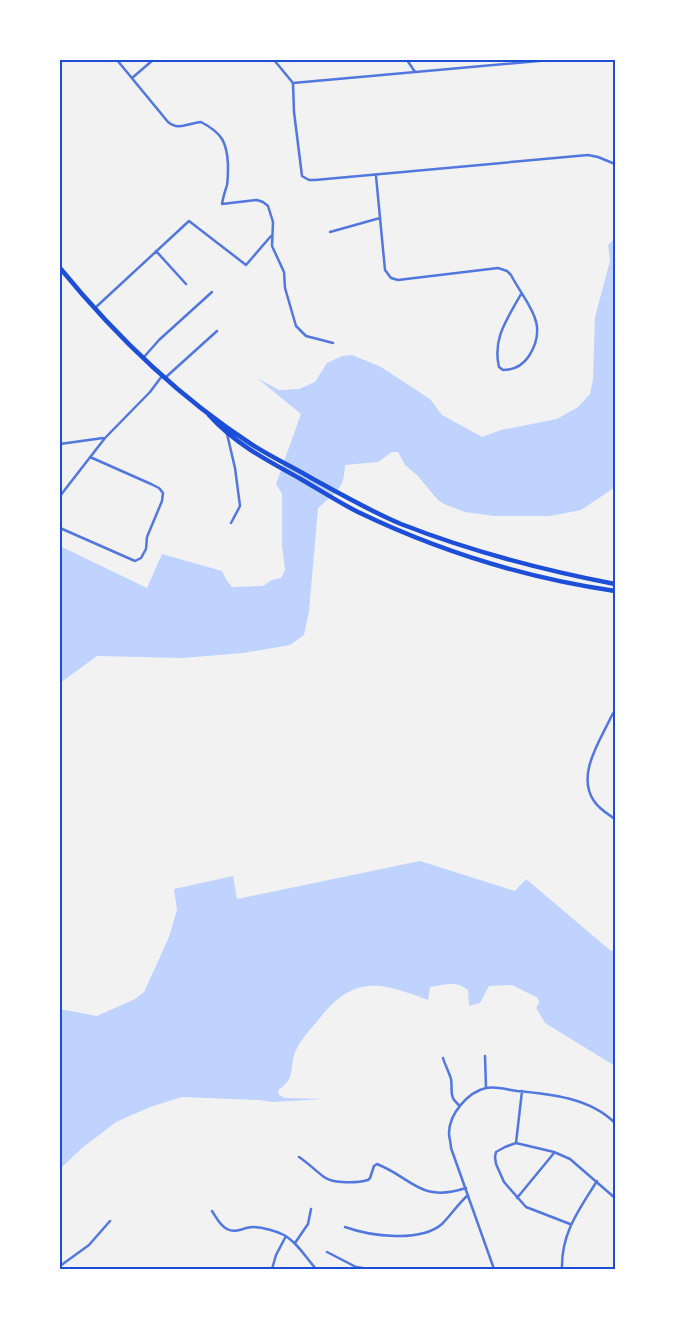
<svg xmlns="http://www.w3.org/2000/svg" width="675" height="1329" font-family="Cabin,sans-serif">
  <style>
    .water { fill: #bfd3fe }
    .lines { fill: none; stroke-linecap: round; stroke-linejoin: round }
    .minor { stroke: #5277de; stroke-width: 2.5 }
    .primary { stroke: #1d4ed8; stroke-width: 4.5 }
    .neatline { fill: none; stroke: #1d4ed8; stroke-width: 2 }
  </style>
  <rect width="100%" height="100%" fill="#f2f2f2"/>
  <path class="water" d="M615 238 614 488 581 510 550 516H494L465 512 444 504 438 500 417 475 405 465 398 452H392L378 462 345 465C344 491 335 492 318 508L309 611 304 635 290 645 243 653 182 658 97 656 60 683V546L147 588 162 554 222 571 227 581 232 587 263 586 272 580 281 578 285 570 282 545V494L276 484 301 414 257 378 279 390 299 389 315 382 327 363 342 356 352 355 381 367 430 399 442 415 482 437 501 430 557 419 578 407 590 394 593 379 595 317 610 261 608 245Z
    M420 861 515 891 526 879 611 951 615 947V1066L545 1023 536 1008 539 1003 538 998 512 985 489 986 480 1003 469 1006 468 990C456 980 444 985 430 987L428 1000C380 982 354 974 319 1019 311 1029 301 1039 296 1050 292 1059 293 1064 291 1073 290 1081 283 1086 278 1091L279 1095 285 1098 324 1099 272 1102 259 1100 182 1097 150 1107 116 1122 82 1148 60 1169V1009L97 1016 135 999 144 992 169 937 177 910 174 889 233 876 237 899Z"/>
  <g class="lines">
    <path class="minor" d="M117 60 168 122C179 131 188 123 201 122 222 133 227 142 228 165 228 172 228 179 227 185 225 192 223 197 222 204L257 200 263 202 268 206 273 222 272 246 284 272 285 288 296 326 306 336 333 343
      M274 60 293 83
      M407 60 415 72
      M550 60 293 83 294 112 302 176 309 180H315L588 155 598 157 615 164
      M132 78 153 60
      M376 176 385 270 391 278 398 280 498 268 507 271 511 275C526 304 550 323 529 356 523 365 514 370 503 370L499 367C492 338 508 318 521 294
      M330 232 380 218
      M156 251 186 284
      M95 308 189 221 246 265 271 236
      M144 357 159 340 212 292
      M166 377 217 331
      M227 434 235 468 240 506 231 523
      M60 444 103 438
      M60 496 105 438 150 392 162 376
      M60 528 135 561 141 558 146 549 147 537 162 501 163 493 159 488 151 484 90 457
      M615 710 611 717C600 741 576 775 594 801 599 809 608 814 615 819
      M485 1056 486 1088
      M443 1058C445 1065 449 1072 451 1079 453 1092 448 1096 460 1106
      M516 1143 522 1091
      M299 1157C308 1163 316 1171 324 1177 333 1184 358 1183 368 1180L370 1178 374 1166 377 1164C414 1179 420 1203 466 1188
      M517 1198 554 1153
      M212 1211C216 1217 220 1226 227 1229 236 1234 244 1227 253 1227 262 1227 276 1231 284 1235 297 1242 306 1258 316 1269
      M570 1224 526 1207 504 1182 496 1164 495 1157 496 1152 505 1147 516 1143 554 1152 570 1159 615 1198
      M345 1227C370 1236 420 1243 442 1224 451 1215 458 1204 468 1195
      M295 1243 308 1224 311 1209
      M327 1252 356 1267 369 1269
      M60 1266 89 1245 110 1221
      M272 1269 276 1255 286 1236
      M494 1269 451 1148C451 1143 449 1138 449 1133 449 1114 468 1092 486 1088 496 1086 508 1090 517 1091 551 1094 590 1098 615 1123
      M562 1269C561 1233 579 1210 597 1181"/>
    <path class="primary" d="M60 268C114 334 179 397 251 444 271 457 293 467 313 479 342 495 370 511 401 524 470 551 542 570 615 584
      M209 415C234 443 266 460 299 478 318 489 338 502 358 512 439 551 526 578 615 591"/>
  </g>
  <rect width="675" height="1329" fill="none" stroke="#ffffff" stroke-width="122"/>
  <rect x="61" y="61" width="553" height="1207" class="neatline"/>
</svg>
